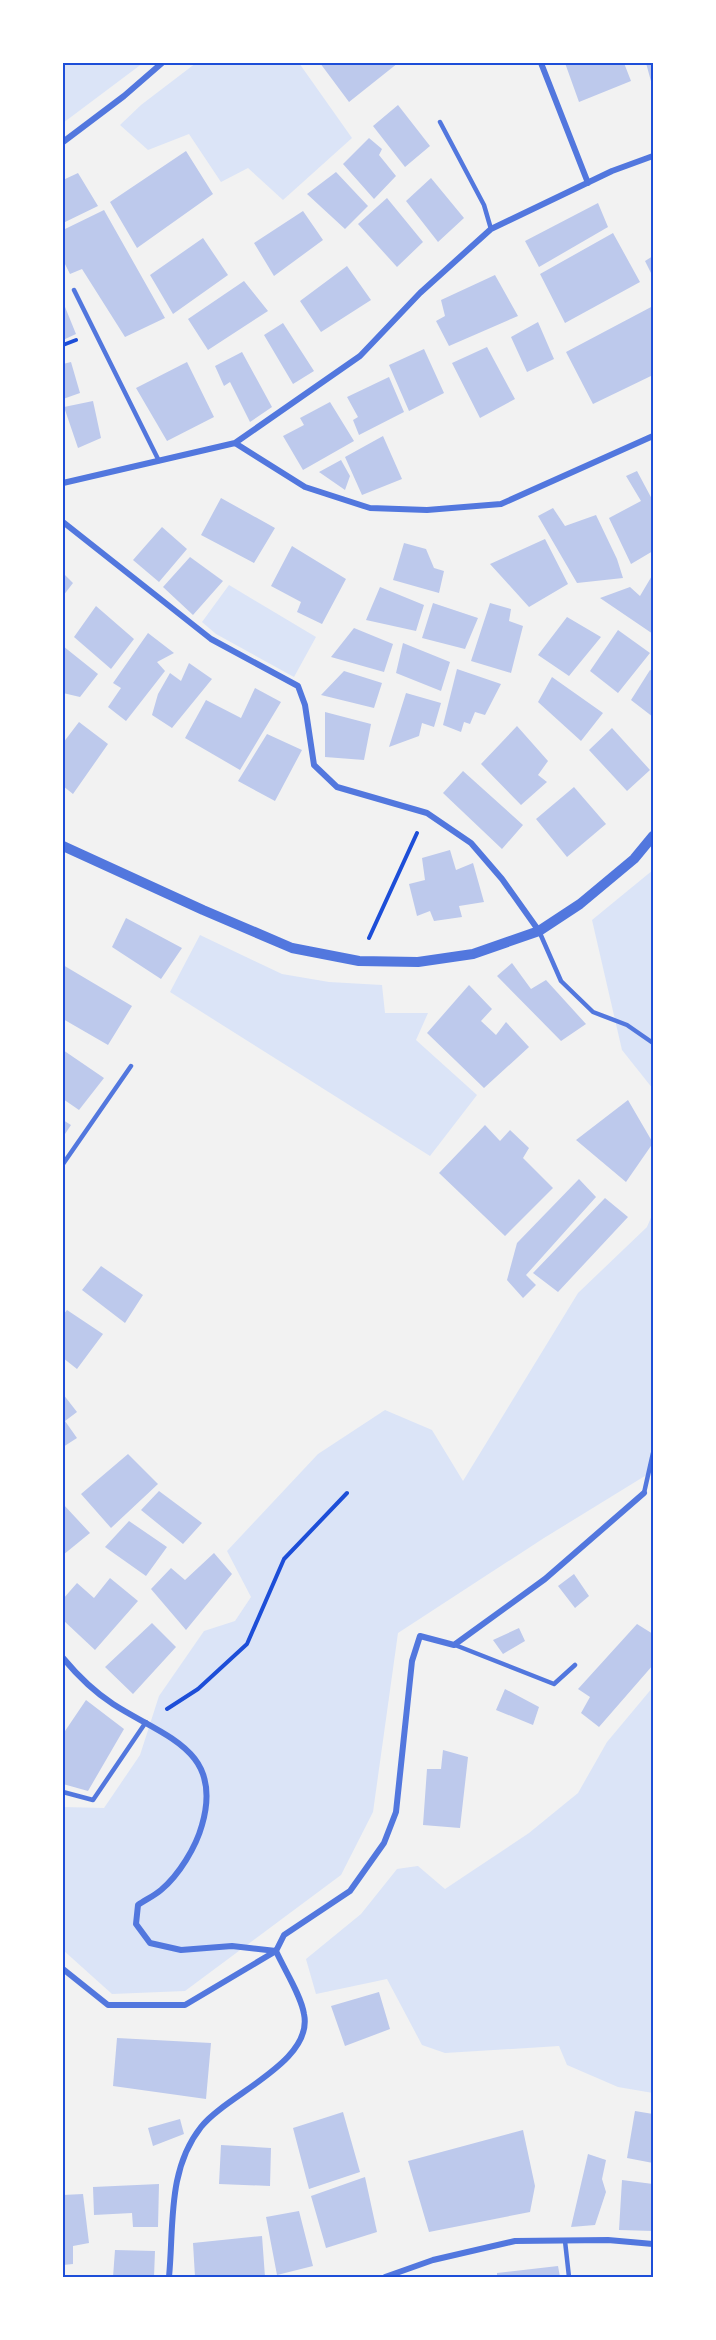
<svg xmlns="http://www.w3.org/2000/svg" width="716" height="2340" font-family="'Source Sans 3',sans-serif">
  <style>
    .green { fill: #dbe4f7 }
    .building { fill: #bdc9ec }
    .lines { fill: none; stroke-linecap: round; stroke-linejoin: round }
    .path { stroke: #1d4ed8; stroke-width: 4 }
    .service { stroke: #5277de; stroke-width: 4.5 }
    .minor { stroke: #5277de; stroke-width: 6 }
    .tertiary { stroke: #5277de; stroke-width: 10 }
    .neatline { fill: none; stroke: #1d4ed8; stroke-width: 2 }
  </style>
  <rect width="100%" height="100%" fill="#f2f2f2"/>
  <path class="green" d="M63 63H143L63 123Z
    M196 63H299L352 138 283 200 248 168 221 182 189 134 148 150 120 125 141 105Z
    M229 585 316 637 294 677 216 634 202 622Z
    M653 870V1089L622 1050 592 920Z
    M200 935 282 974 329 982 382 985 385 1013H428L416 1040 477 1095 430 1156 170 992Z
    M653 1213V1471L544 1538 398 1633 373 1812 341 1875 185 1991 112 1994 63 1950V1807L104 1808 140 1755 159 1696 204 1631 235 1621 251 1597 227 1551 318 1454 385 1410 432 1430 463 1481 578 1293 647 1227Z
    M653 1687V2093L618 2087 567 2065 559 2046 445 2053 422 2045 387 1979 316 1994 306 1959 361 1914 397 1869 418 1866 445 1889 529 1833 578 1793 607 1742Z"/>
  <path class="building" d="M320 63H398L349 102Z
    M565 63H624L631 81 579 102Z
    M646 63H653V85H652Z
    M398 105 430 146 405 167 373 126Z
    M369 138 382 149 379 155 396 176 374 199 343 164Z
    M186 151 213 194 137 248 110 202Z
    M336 172 368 206 345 229 307 194Z
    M78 173 98 206 63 223V180Z
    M431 178 464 218 438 242 406 201Z
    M387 198 423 242 397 267 358 224Z
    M598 203 608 227 539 267 525 241Z
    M104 210 165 318 125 337 82 269 70 274 63 260V230Z
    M303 211 323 240 274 276 254 243Z
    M613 233 640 282 565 323 540 274Z
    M203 238 228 275 173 314 150 275Z
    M653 256V277L645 261Z
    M347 266 371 300 321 332 300 301Z
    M495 275 518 316 449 346 436 321 445 316 441 300Z
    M244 281 268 311 208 350 188 319Z
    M63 302 76 334 63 340Z
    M653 306V375L593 404 566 352Z
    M538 322 554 359 527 372 511 337Z
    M283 323 314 371 293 384 264 335Z
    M487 347 515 399 480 418 452 363Z
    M424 349 444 393 409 411 389 365Z
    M242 352 272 407 250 422 230 382 224 386 215 366Z
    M71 362 80 393 63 399V364Z
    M187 362 214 417 167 441 136 388Z
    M389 377 404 412 359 435 353 420 358 417 347 397Z
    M93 401 101 438 78 448 64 407Z
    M330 402 354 441 303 470 283 436 304 425 300 418Z
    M383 436 402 479 362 495 345 457Z
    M341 460 350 476 345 490 319 472Z
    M637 471 653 501V551L631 564 609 518 641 501 626 476Z
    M221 498 275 528 254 563 201 535Z
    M553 508 565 526 596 515 617 559 623 578 577 583 538 516Z
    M162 527 187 549 159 582 133 560Z
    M545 539 568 584 529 607 490 564Z
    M404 543 426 549 434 568 444 571 439 593 393 580Z
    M292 546 346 579 322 624 297 612 301 602 271 586Z
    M190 557 223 581 193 615 163 587Z
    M63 573 73 583 63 596Z
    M653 574V634L600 598 630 587 640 596Z
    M380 587 424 605 416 631 366 620Z
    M433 603 478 618 465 649 422 638Z
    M490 603 511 609 509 621 523 626 511 673 471 661Z
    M96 606 134 639 111 669 74 637Z
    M567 617 601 637 569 676 538 655Z
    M354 628 393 644 384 672 331 657Z
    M618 630 650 653 618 693 590 671Z
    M148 633 174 653 157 662 165 671 126 721 108 707 121 688 113 683Z
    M403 643 450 662 441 691 396 673Z
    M63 646 98 674 80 697 63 693Z
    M189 663 212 679 172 728 152 715 158 694 170 673 181 681Z
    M457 669 501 684 485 715 475 712 470 724 464 722 461 732 443 725Z
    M650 670 653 671V717L631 700Z
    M344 671 382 683 374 708 321 695Z
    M552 677 603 713 581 741 538 702Z
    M255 688 281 702 240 770 185 738 206 700 241 718Z
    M406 693 441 703 434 727 422 723 419 736 389 747Z
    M325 712 371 724 364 760 325 757Z
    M79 722 108 744 73 794 63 786V743Z
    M517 726 548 761 538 775 547 782 521 805 481 764Z
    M612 728 650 770 627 791 589 750Z
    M267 734 302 750 275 801 238 781Z
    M463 771 523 825 502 849 443 793Z
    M574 787 606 824 567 857 536 819Z
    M450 850 456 870 473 863 484 902 459 906 462 917 434 921 430 911 417 916 409 884 425 880 422 858Z
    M126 918 182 948 161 979 112 947Z
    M512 963 531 989 546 980 586 1024 561 1041 497 976Z
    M63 965 132 1006 108 1045 63 1019Z
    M469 985 492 1009 481 1021 496 1035 506 1022 529 1047 484 1088 427 1033Z
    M63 1050 104 1078 79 1110 63 1099Z
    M628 1100 653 1143 626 1182 576 1140Z
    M63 1120 71 1125 63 1137Z
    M485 1125 500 1141 510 1130 529 1148 523 1158 553 1188 505 1236 439 1173Z
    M579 1179 596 1197 526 1275 536 1285 523 1298 507 1280 517 1243Z
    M605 1198 628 1217 558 1292 533 1273Z
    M101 1266 143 1295 125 1323 82 1290Z
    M67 1310 103 1334 77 1369 63 1358V1315Z
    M63 1394 77 1412 65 1421 77 1438 63 1447Z
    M128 1454 158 1484 111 1528 81 1494Z
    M159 1491 202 1523 183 1544 141 1510Z
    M63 1504 90 1533 63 1555Z
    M129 1521 167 1547 146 1576 105 1547Z
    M214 1553 232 1574 186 1630 151 1589 171 1568 185 1580Z
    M574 1574 589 1596 575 1608 558 1586Z
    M110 1578 138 1601 95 1650 63 1620V1599L77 1583 94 1598Z
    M152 1623 176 1647 133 1694 105 1667Z
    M637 1624 653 1634V1665L599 1727 581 1713 590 1697 578 1689Z
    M519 1628 525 1641 503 1654 493 1640Z
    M505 1689 539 1707 533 1725 496 1710Z
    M86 1700 124 1729 88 1791 63 1784V1734Z
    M443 1750 468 1757 460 1828 423 1825 427 1769H441Z
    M379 1992 390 2029 345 2046 331 2006Z
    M117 2038 211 2043 206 2099 113 2086Z
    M635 2111 653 2114V2163L627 2158Z
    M343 2112 360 2172 309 2189 293 2128Z
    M180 2119 184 2134 153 2146 148 2128Z
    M523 2130 535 2186 530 2212 429 2232 408 2161Z
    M221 2145 271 2148 270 2186 219 2184Z
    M588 2154 606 2160 602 2179 606 2192 595 2225 571 2227Z
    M365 2177 377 2232 326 2248 311 2196Z
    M622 2180 653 2184V2231L619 2230Z
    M159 2184 158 2227H133L132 2213 94 2215 93 2187Z
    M83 2194 89 2243 73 2246V2264L63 2265V2195Z
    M299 2211 313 2266 277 2275 266 2217Z
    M262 2236 265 2277H195L193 2243Z
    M115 2250 155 2251 154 2277H113Z
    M558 2266 560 2277H497V2273Z"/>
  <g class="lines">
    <path class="path" d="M63 345 76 340
      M369 938 417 833
      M167 1709 198 1689 247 1644 284 1559 347 1493"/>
    <path class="service" d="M440 122 484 205 491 229
      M74 290 159 461
      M539 931 561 981 593 1012 627 1025 653 1043
      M63 1164 131 1066
      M644 1493 653 1453
      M455 1645 554 1684 575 1665
      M63 1792 93 1800 146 1722
      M565 2241 569 2277"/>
    <path class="minor" d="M541 63 588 183
      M63 142 124 96 162 63
      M235 443 360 356 420 293 491 229 612 171 653 156
      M63 483 235 443 305 487 370 508 427 510 501 504 653 436
      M63 522 211 639 298 686 305 705 314 765 337 787 427 813 471 843 502 879 539 931
      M63 1658C78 1676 93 1691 113 1704 164 1737 224 1749 202 1825 196 1847 179 1875 161 1890 154 1896 145 1900 138 1905L136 1924 150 1943 181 1950 232 1946 276 1951C284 1969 301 1995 304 2014 314 2062 227 2094 201 2127 167 2170 174 2226 169 2277
      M63 1969 108 2005H185L276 1951 284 1935 350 1891 384 1843 396 1812 412 1661 420 1636 454 1645 545 1579 644 1493
      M385 2277 433 2260 515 2241 608 2240 653 2244"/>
    <path class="tertiary" d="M63 846 203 910 292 948 359 961 418 962 473 954 539 931 580 904 634 859 653 836"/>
  </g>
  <rect width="716" height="2340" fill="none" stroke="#ffffff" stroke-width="129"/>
  <rect x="64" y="64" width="588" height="2212" class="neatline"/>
</svg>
